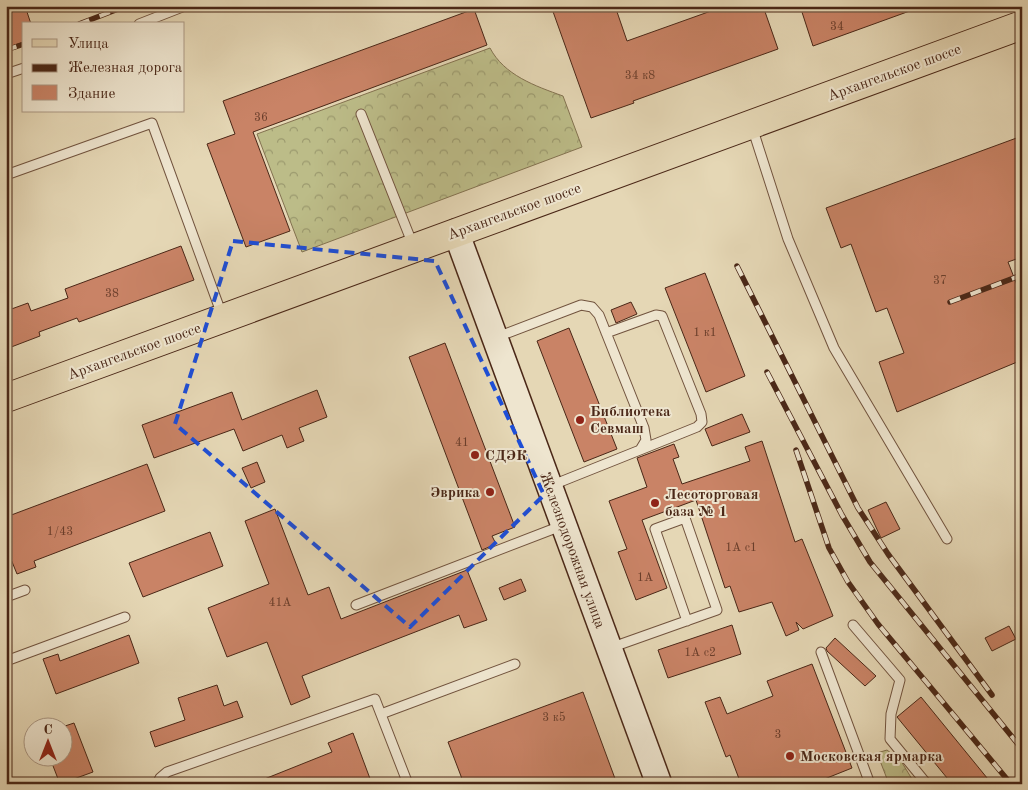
<svg xmlns="http://www.w3.org/2000/svg" width="1028" height="790" font-family="'Old Standard TT',serif">
  <style>
    .forest { fill: url(#forest-crowns); stroke: #837250 }
    .building { fill: #c98366; stroke: #4a2717 }
    .lines { fill: none; stroke-linecap: round; stroke-linejoin: round }
    .service-casing { stroke: #71533e; stroke-width: 11 }
    .secondary-casing { stroke: #4a2717; stroke-width: 28 }
    .primary-casing { stroke: #4a2717; stroke-width: 30 }
    .service { stroke: #eee5cf; stroke-width: 9 }
    .secondary { stroke: #eee5cf; stroke-width: 25 }
    .primary { stroke: #e5d7b5; stroke-width: 28 }
    .rail-casing { stroke: #4a2717; stroke-width: 5.5 }
    .rail { stroke: #eee5cf; stroke-width: 4; stroke-dasharray: 11; stroke-linecap: butt }
    .marked { fill: none; stroke: #1d4ed8; stroke-width: 4; stroke-dasharray: 10 6; stroke-linejoin: round }
    .poi-dot { fill: #8f2418; stroke: #eee5cf; stroke-width: 2 }
    .labels { text-anchor: middle; stroke-width: 4; stroke-linejoin: round; paint-order: stroke }
    .number-label { font-size: 12px; fill: #6a3e2b }
    .street-label { font-size: 15px; fill: #4a2717; stroke: #eee5cf }
    .poi-label { font-size: 15px; font-weight: bold; fill: #4a2717; stroke: #eee5cf; text-anchor: start }
  </style>
  <defs>
    <pattern id="forest-crowns" width="20" height="18" patternUnits="userSpaceOnUse" patternTransform="scale(1.25)"><rect width="20" height="18" fill="#bcbc88"/><path d="M2 6a3 3 0 1 1 6 0M12 15a3 3 0 1 1 6 0" fill="none" stroke="#9b996e"/></pattern>
  </defs>
  <rect width="100%" height="100%" fill="#e5d7b5"/>
  <filter id="stains"><feTurbulence type="fractalNoise" baseFrequency=".004" numOctaves="4"/><feColorMatrix values="0 0 0 0 .2 0 0 0 0 .09 0 0 0 0 .02 0 0 0 .5 -.17"/></filter>
  <radialGradient id="worn" r=".72"><stop offset=".6" stop-color="#630" stop-opacity="0"/><stop offset="1" stop-color="#630" stop-opacity=".3"/></radialGradient>
  <path class="forest" d="M490 48C504 75 535 86 563 96L582 147 302 252 257 134Z
    M887 750 901 761 915 784H889L877 753Z"/>
  <path class="building" d="M6 6H25L31 24H24V42L6 48Z
    M551 6H615L627 41 725 6H763L778 49 633 101 634 103 591 118Z
    M800 6H917L918 8 813 46Z
    M474 9 487 45 253 132 290 231 246 247 207 144 235 134 223 101Z
    M1022 136V257L1008 262 1022 298V360L897 412 879 362 904 353 887 308 876 312 851 244 841 248 826 208Z
    M181 246 194 280 79 322 77 318 39 332 40 336 6 349V311L28 303 31 311 68 298 65 289Z
    M705 273 745 376 706 392 665 288Z
    M631 302 637 314 616 323 611 310Z
    M569 328 617 449 584 462 537 341Z
    M445 343 515 527 492 536 496 544 482 550 409 357Z
    M317 390 327 417 299 428 304 441 287 448 282 435 243 451 234 429 154 458 142 425 232 392 242 420Z
    M742 414 750 432 712 446 705 429Z
    M762 441 795 542 802 539 833 616 803 629 796 622 799 630 786 636 772 602 739 612 730 586 725 588 696 500 642 520 667 588 636 600 618 552 627 549 609 501 647 487 637 458 674 444 679 457 673 459 682 484 750 461 745 447Z
    M257 462 265 482 251 488 242 468Z
    M147 464 165 511 34 561 36 567 17 574 6 547V517Z
    M886 502 900 529 881 538 868 510Z
    M275 509 308 595 329 587 341 619 467 570 487 620 464 628 459 615 302 676 310 697 291 705 267 642 227 657 208 608 269 584 245 521Z
    M210 532 223 566 143 597 129 563Z
    M521 579 526 591 504 600 499 588Z
    M732 625 741 654 668 678 658 650Z
    M1009 626 1016 639 992 651 985 638Z
    M129 635 139 663 56 694 43 659 58 654 60 661Z
    M835 638 876 676 865 686 827 651 826 648Z
    M812 664 852 768 812 784H741L730 755 726 757 705 702 720 697 727 714 773 696 767 681Z
    M217 685 224 706 237 701 243 717 155 747 150 732 185 720 178 698Z
    M583 692 617 784H464L448 742Z
    M921 697 992 784H952L897 717Z
    M74 723 93 772 60 784 50 758H62V727Z
    M353 733 372 784H252L332 752 328 743Z"/>
  <g class="lines">
    <g class="service-casing">
      <path id="service" d="M1018 6 1022 16
        M139 24 185 6
        M6 74 24 68
        M361 114 413 245
        M752 127 788 239 834 348 947 539
        M6 175 152 123 222 315
        M606 333 656 315 662 316 701 414 702 422 697 427 640 450
        M497 337 581 305 592 307 599 315 644 428 646 440 640 450 550 486
        M6 597 25 590
        M356 605 561 526
        M853 625 900 680 891 714 890 739 927 784
        M610 648 717 610 685 518 655 529 687 621
        M821 652 870 784
        M6 661 125 617
        M381 714 515 664
        M157 784 160 778 167 772 375 699 408 784"/>
    </g>
    <g class="secondary-casing">
      <path id="secondary" d="M456 232 659 784"/>
    </g>
    <g class="primary-casing">
      <path id="primary" d="M6 398 1022 25"/>
    </g>
    <use href="#service" class="service"/>
    <use href="#secondary" class="secondary"/>
    <use href="#primary" class="primary"/>
    <g class="rail-casing">
      <path id="rail" d="M79 24 126 6
        M6 50 24 44
        M737 266 858 508 888 554 992 695
        M950 302 1022 275
        M767 372 842 515 870 562 1022 749
        M796 450 829 548 848 582 878 624 1011 784"/>
    </g>
    <use href="#rail" class="rail"/>
  </g>
  <path class="marked" d="M233 241 435 261 544 495 410 627 175 424Z"/>
  <g class="poi-dot">
    <circle cx="580" cy="420" r="5"/>
    <circle cx="475" cy="455" r="5"/>
    <circle cx="490" cy="492" r="5"/>
    <circle cx="655" cy="503" r="5"/>
    <circle cx="790" cy="756" r="5"/>
  </g>
  <g class="labels">
    <g class="number-label">
      <text x="837" y="30">34</text>
      <text x="640" y="79">34 к8</text>
      <text x="261" y="121">36</text>
      <text x="940" y="284">37</text>
      <text x="112" y="297">38</text>
      <text x="705" y="336">1 к1</text>
      <text x="462" y="446">41</text>
      <text x="60" y="535">1/43</text>
      <text x="741" y="551">1А с1</text>
      <text x="645" y="581">1А</text>
      <text x="280" y="606">41А</text>
      <text x="700" y="656">1А с2</text>
      <text x="554" y="721">3 к5</text>
      <text x="778" y="738">3</text>
    </g>
    <g class="street-label">
      <text transform="translate(894 72) rotate(-20)" y="5">Архангельское шоссе</text>
      <text transform="translate(514 211) rotate(-20)" y="5">Архангельское шоссе</text>
      <text transform="translate(134 351) rotate(-20)" y="5">Архангельское шоссе</text>
      <text transform="translate(573 550) rotate(70)" y="5">Железнодорожная улица</text>
    </g>
    <g class="poi-label">
      <text x="590" y="416">Библиотека<tspan x="590" dy="17">Севмаш</tspan></text>
      <text x="485" y="460">СДЭК</text>
      <text x="480" y="497" text-anchor="end">Эврика</text>
      <text x="665" y="499">Лесоторговая<tspan x="665" dy="17">база № 1</tspan></text>
      <text x="800" y="761">Московская ярмарка</text>
    </g>
  </g>
  <rect width="1028" height="790" fill="none" stroke="#e5d7b5" stroke-width="25"/>
  <rect x="8" y="8" width="1013" height="775" fill="none" stroke="#4a2717" stroke-width="2.5"/>
  <rect x="12" y="12" width="1003" height="765" fill="none" stroke="#4a2717"/>
  <rect x="22" y="22" width="162" height="90" fill="#eee5cf" stroke="#ac9985"/>
  <rect x="32" y="39" width="25" height="8" fill="#e5d7b5" stroke="#ac9985"/>
  <text x="68" y="48" font-size="15" fill="#4a2717">Улица</text>
  <rect x="32" y="64" width="25" height="8" fill="#4a2717" stroke="#ac9985"/>
  <text x="68" y="72" font-size="15" fill="#4a2717">Железная дорога</text>
  <rect x="32" y="85" width="25" height="15" fill="#c98366" stroke="#ac9985"/>
  <text x="68" y="98" font-size="15" fill="#4a2717">Здание</text>
  <g transform="translate(48 742)"><circle r="24" fill="#eee5cf" stroke="#ac9985"/>
  <path d="M0-4L9 19L0 12L-9 19Z" fill="#8f2418"/>
  <text y="-8" font-size="14" font-weight="bold" text-anchor="middle" fill="#4a2717">С</text>
  </g>
  <rect width="100%" height="100%" filter="url(#stains)"/>
  <rect width="100%" height="100%" fill="url(#worn)"/>
</svg>
